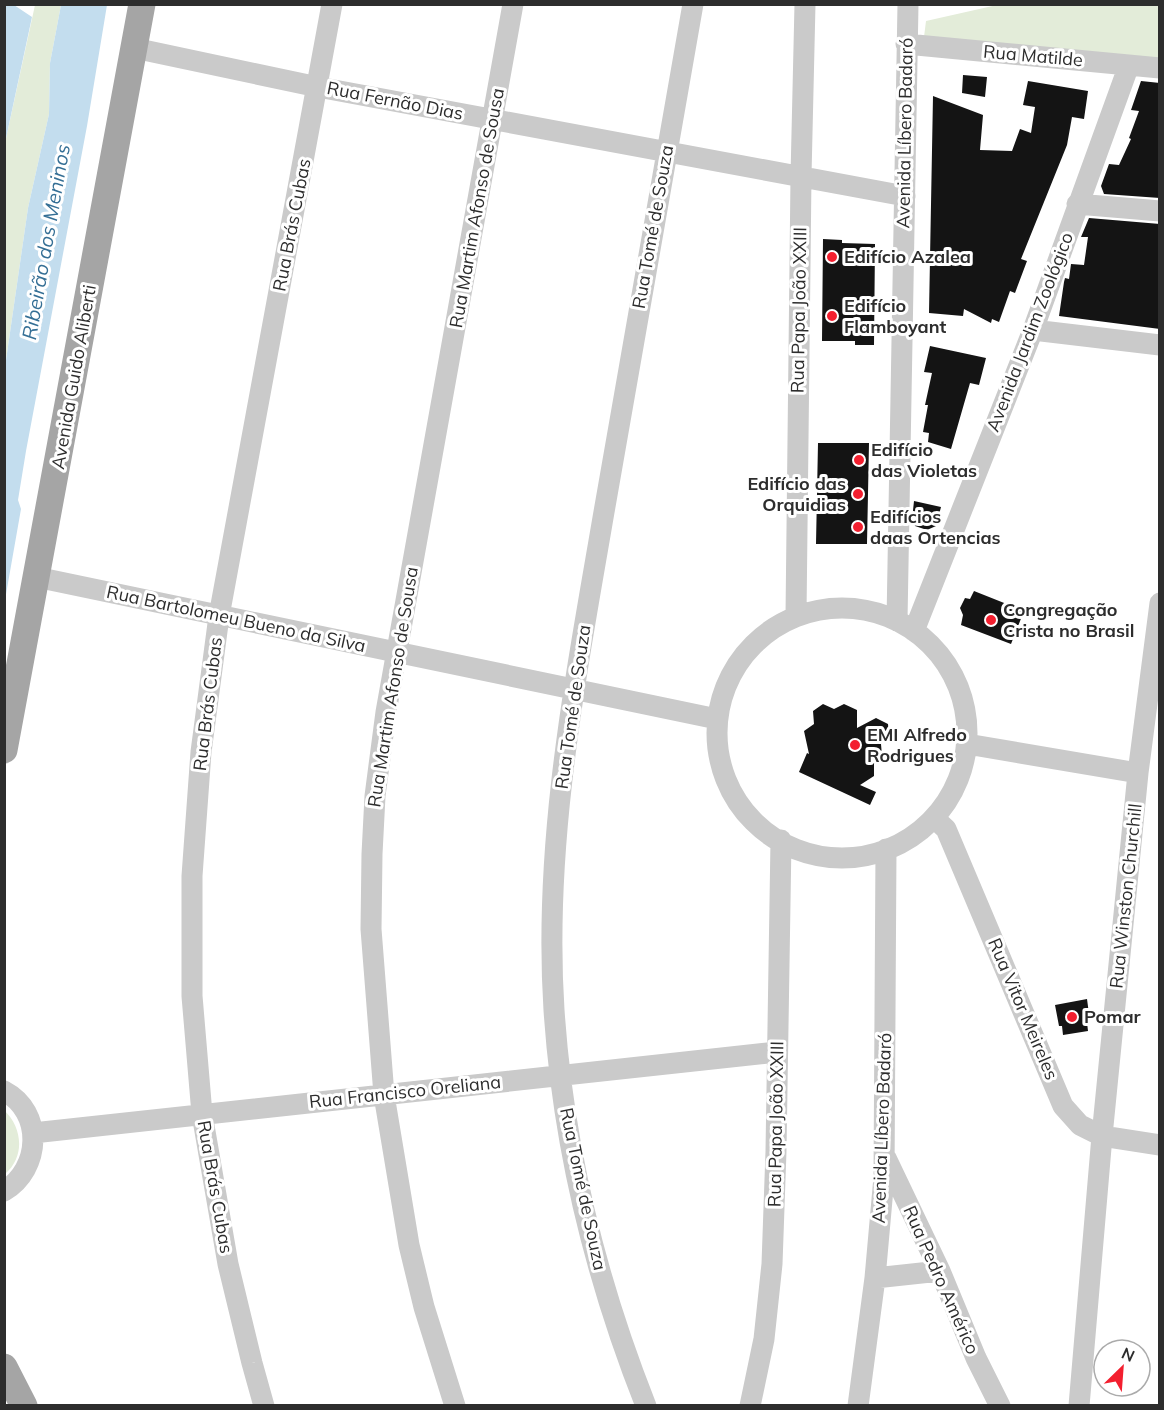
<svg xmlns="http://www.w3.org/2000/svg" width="1164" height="1410" font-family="Mulish,sans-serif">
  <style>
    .green { fill: #e3ecd9 }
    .water { fill: #c3ddee }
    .building { fill: #141414 }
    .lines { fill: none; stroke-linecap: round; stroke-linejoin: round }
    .minor { stroke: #cacaca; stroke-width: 21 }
    .major { stroke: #a5a5a5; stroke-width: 27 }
    .poi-dot { fill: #f31f2f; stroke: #fff; stroke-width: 2 }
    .labels { text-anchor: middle; stroke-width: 6; stroke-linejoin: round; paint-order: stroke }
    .street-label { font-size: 18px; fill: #2d2d2d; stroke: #fff }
    .poi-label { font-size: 18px; font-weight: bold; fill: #2d2d2d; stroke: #fff; text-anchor: start }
    .water-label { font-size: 20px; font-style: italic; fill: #356f95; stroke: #fff }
  </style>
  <rect width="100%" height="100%" fill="#fff"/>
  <path class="green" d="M35 5H61L50 63 49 114 28 208 5 367V143Z
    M997 5H1159V60L924 37 926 21Z
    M4 1110C23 1128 25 1157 5 1174Z"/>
  <path class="water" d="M5 4 14 5 32 17 5 143Z
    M61 5H107L87 126 26 451 18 500 21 509 5 600V367L28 208 49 114 50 63Z"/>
  <path class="building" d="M963 75 987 77 985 97 962 93Z
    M1028 81 1088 91 1084 119 1072 117 1067 145 1021 259 1027 261 1015 293 1010 291 999 322 992 319 991 323 964 309 963 316 929 313 933 96 983 115 980 150 1012 151 1020 129 1031 133 1035 107 1023 105Z
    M1141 81 1160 83V198L1104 194 1101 186 1109 164 1119 165 1131 139 1129 138 1139 111 1131 110Z
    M1089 218 1160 224V329L1059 316 1064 282 1065 278 1069 279 1071 264 1084 265 1088 237H1081Z
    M823 239 842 240V243L875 244 874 345H855V341H822Z
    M930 346 986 358 979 385 970 383 951 449 928 442 929 433 923 432 928 405H925L932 373 924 372Z
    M818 443H869L867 544H816Z
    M914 501 941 507 936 526 927 530 915 526 912 520Z
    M974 591 1024 611 1011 644 961 625 963 615 960 608 965 598 970 599Z
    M823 704 834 709 844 704 857 710V728L876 718 888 724 889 736 881 744 882 756 874 764V776L860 785 876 792 870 805 799 772 807 753 809 754 804 731 814 724 813 711Z
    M1087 999 1089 1014H1086L1088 1031 1063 1035 1062 1026H1059L1055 1005Z"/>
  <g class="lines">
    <path class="minor" d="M906 44 1160 68
      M134 48 318 87 905 196
      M1077 204 1160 211
      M1033 330 1160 345
      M36 577 717 719
      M717 733a125 125 0 1 1 250 0a125 125 0 1 1-250 0Z
      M796 616 801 176 805 4
      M897 621 908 4
      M914 631 1033 330 1129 65
      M967 744 1138 773
      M934 818 946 829 1063 1106 1080 1125 1102 1136 1160 1145
      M4 1091C44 1112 41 1169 4 1191
      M33 1133 777 1052
      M886 1158 940 1271 976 1358 1000 1406
      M875 1278 940 1271
      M264 1406 252 1363 228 1264 202 1114 192 996V876L201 752 219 616 332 4
      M455 1406 424 1307 409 1245 384 1095 371 929 372 854 375 796 386 712 513 4
      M646 1406C596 1280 563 1145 554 1010 543 842 576 676 604 512 633 343 663 174 693 4
      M750 1406 764 1339 772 1264 776 1151 781 840
      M858 1406 875 1278 884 1177 886 849
      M1079 1406 1102 1136 1138 773 1160 603"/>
    <path class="major" d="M4 750 142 4
      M4 1367 24 1406"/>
  </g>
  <g class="poi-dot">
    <circle cx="832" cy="257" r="6"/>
    <circle cx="832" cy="316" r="6"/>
    <circle cx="859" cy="460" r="6"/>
    <circle cx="858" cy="494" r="6"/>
    <circle cx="858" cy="527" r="6"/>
    <circle cx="991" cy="620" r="6"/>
    <circle cx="855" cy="745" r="6"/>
    <circle cx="1072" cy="1017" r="6"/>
  </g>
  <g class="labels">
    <g class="street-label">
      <text transform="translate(1033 56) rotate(5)" y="6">Rua Matilde</text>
      <text transform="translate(395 101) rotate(11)" y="6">Rua Fernão Dias</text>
      <text transform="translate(905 133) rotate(-89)" y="6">Avenida Líbero Badaró</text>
      <text transform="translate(477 208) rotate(-80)" y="6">Rua Martim Afonso de Sousa</text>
      <text transform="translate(292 225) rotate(-79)" y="6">Rua Brás Cubas</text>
      <text transform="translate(653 227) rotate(-80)" y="6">Rua Tomé de Souza</text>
      <text transform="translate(799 310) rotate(-89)" y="6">Rua Papa João XXIII</text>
      <text transform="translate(1030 332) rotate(-69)" y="6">Avenida Jardim Zoológico</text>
      <text transform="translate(74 377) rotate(-80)" y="6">Avenida Guido Aliberti</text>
      <text transform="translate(236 619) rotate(12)" y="6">Rua Bartolomeu Bueno da Silva</text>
      <text transform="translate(393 687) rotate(-81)" y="6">Rua Martim Afonso de Sousa</text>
      <text transform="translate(208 704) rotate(-83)" y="6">Rua Brás Cubas</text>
      <text transform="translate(573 707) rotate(-82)" y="6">Rua Tomé de Souza</text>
      <text transform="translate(1126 896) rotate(-84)" y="6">Rua Winston Churchill</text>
      <text transform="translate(1023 1009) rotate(67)" y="6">Rua Vitor Meireles</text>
      <text transform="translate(405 1092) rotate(-6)" y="6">Rua Francisco Oreliana</text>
      <text transform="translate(776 1124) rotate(-89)" y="6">Rua Papa João XXIII</text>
      <text transform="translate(882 1128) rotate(-88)" y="6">Avenida Líbero Badaró</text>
      <text transform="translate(215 1187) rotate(80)" y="6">Rua Brás Cubas</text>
      <text transform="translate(583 1189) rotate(78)" y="6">Rua Tomé de Souza</text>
      <text transform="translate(941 1280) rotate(66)" y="6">Rua Pedro Américo</text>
    </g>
    <g class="poi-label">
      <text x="844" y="263">Edifício Azalea</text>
      <text x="844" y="312">Edifício<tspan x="844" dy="21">Flamboyant</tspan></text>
      <text x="871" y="456">Edifício<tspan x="871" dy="21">das Violetas</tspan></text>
      <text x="846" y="490" text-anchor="end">Edifício das<tspan x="846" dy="21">Orquidias</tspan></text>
      <text x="870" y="523">Edifícios<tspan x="870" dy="21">daas Ortencias</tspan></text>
      <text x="1003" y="616">Congregação<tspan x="1003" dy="21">Crista no Brasil</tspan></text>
      <text x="867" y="741">EMI Alfredo<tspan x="867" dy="21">Rodrigues</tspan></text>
      <text x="1084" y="1023">Pomar</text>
    </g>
    <g class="water-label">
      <text transform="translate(46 242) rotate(-80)" y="7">Ribeirão dos Meninos</text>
    </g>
  </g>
  <rect width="1164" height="1410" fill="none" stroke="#2d2d2d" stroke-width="12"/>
  <g transform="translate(1122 1368) rotate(25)"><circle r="28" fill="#ffffff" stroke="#ababab" stroke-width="1.5"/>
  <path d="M0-4.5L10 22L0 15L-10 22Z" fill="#f31f2f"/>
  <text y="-9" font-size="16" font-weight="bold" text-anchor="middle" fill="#2d2d2d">N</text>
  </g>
</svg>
